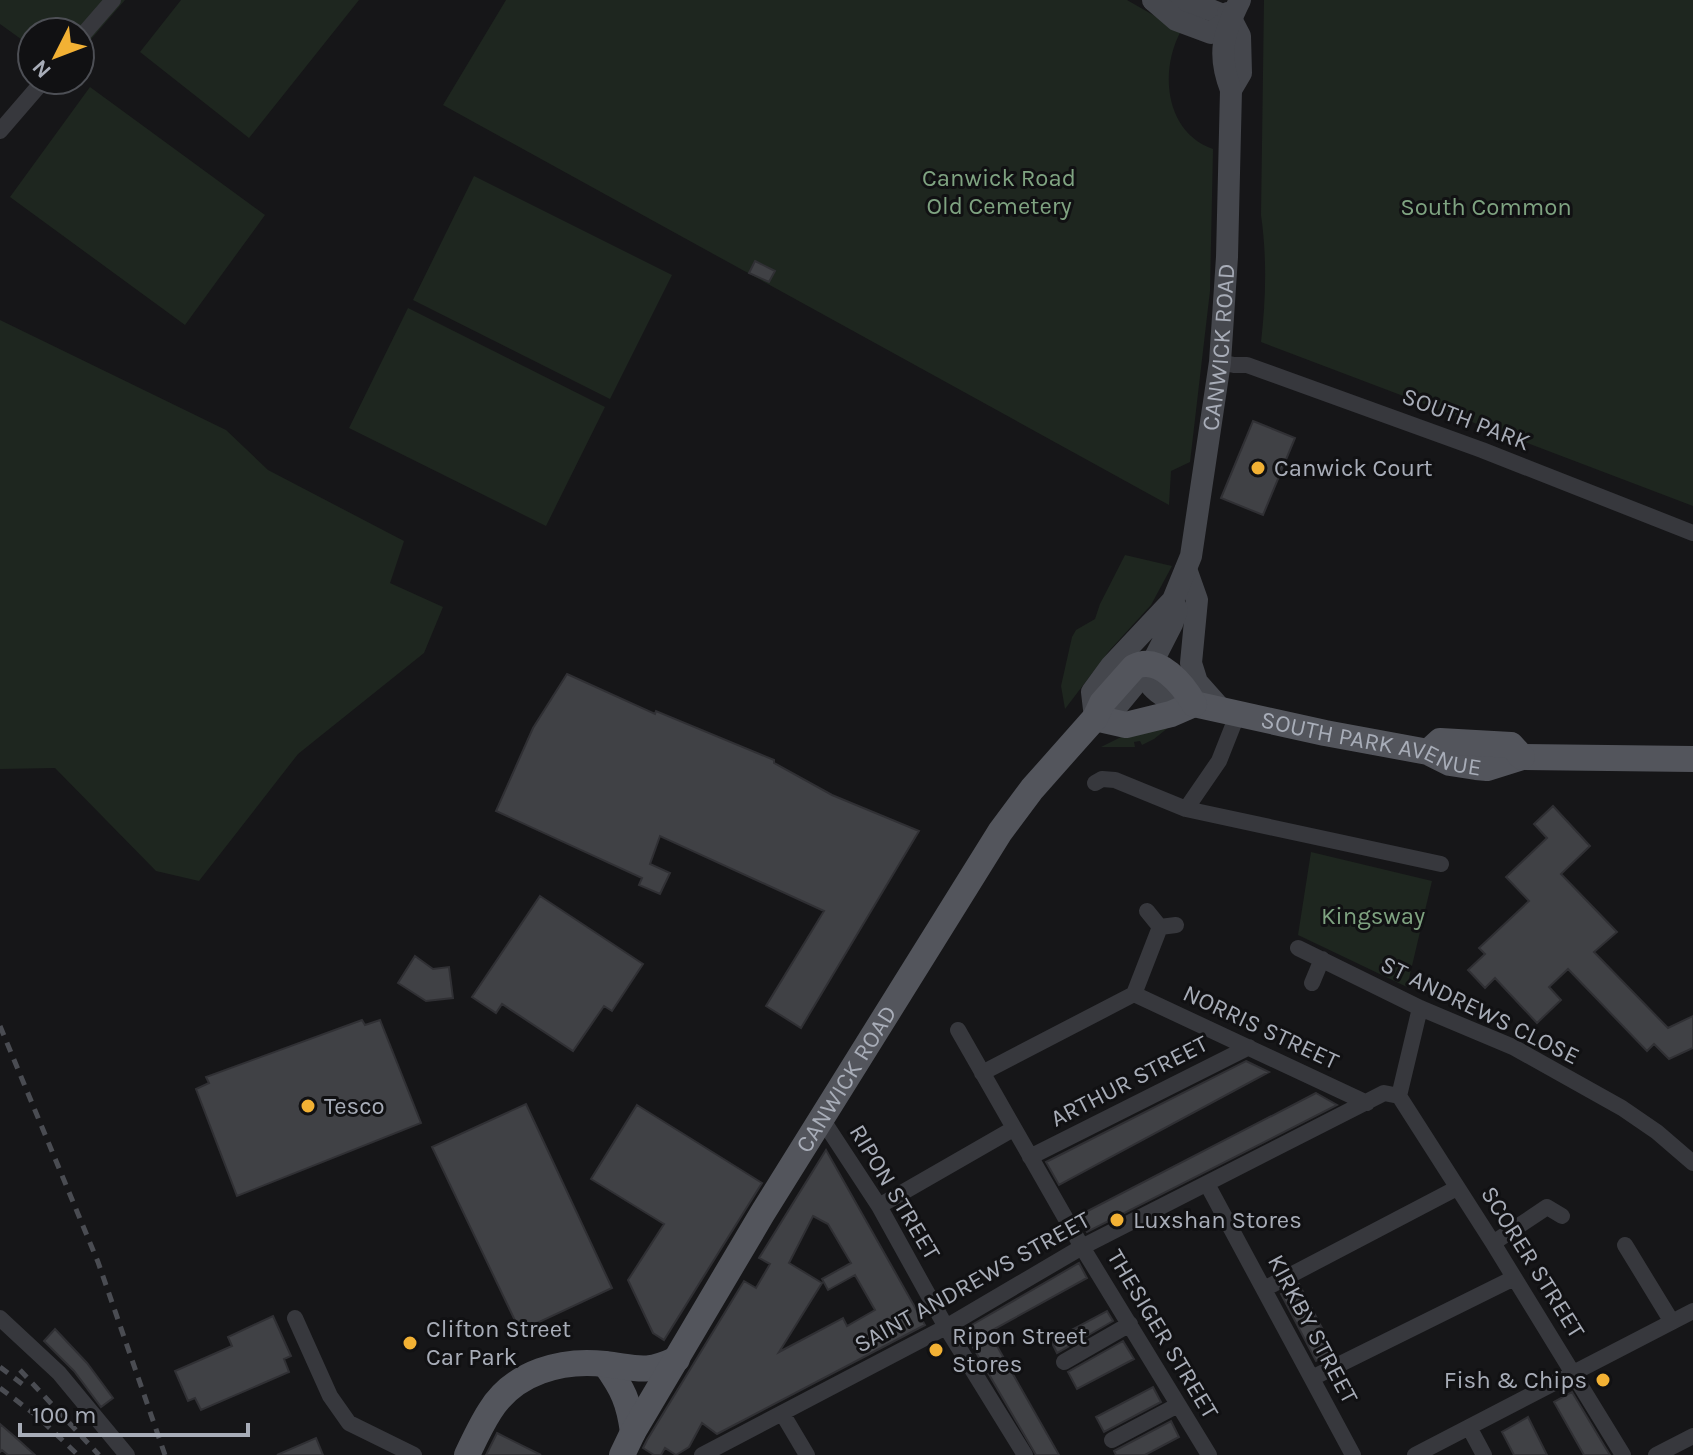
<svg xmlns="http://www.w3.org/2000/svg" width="1693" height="1455" font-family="Karla,sans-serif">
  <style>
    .green { fill: #1e261f }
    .building { fill: #404145; stroke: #303034; stroke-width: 2; fill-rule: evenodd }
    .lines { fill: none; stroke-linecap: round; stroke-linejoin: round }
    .minor { stroke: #37383d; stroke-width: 16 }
    .secondary { stroke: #45474d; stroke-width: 22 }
    .primary { stroke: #53555c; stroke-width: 26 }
    .rail { stroke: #4a4c52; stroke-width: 5; stroke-dasharray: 10 8; stroke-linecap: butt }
    .poi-dot { fill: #f2b134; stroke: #111113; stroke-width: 3 }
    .labels { text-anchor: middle; stroke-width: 6; stroke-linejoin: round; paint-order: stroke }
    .park-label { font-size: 24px; fill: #7fa381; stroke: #111113 }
    .street-label { font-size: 24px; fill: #a8adb8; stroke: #111113 }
    .poi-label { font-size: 24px; fill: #a8adb8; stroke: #111113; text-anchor: start }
  </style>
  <rect width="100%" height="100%" fill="#161618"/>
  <path class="green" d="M0 0H125L80 52V32H32V47L0 24Z
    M181 0H359L249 138 140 52Z
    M506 0H1127L1181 31C1159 71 1165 132 1213 149L1210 291 1190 462 1171 471 1169 505 443 105Z
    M1264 0H1693V506L1261 342C1266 299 1267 257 1261 215Z
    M90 87 265 215 185 325 10 197Z
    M474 176 672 275 610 399 413 300Z
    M408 308 605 407 546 526 349 428Z
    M0 320 226 430 268 470 404 541 390 583 443 607 424 653 298 754 199 881 156 871 55 768 0 769Z
    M1125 555 1172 566 1151 605 1109 651 1065 709 1061 686 1072 637 1076 630 1095 619 1100 604Z
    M1169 727 1154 739 1142 745 1140 741 1134 742 1135 747H1101L1131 732Z
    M1311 852 1432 881 1407 987 1298 935Z"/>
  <path class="building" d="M755 261 775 271 769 282 749 273Z
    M1253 421 1295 438 1263 515 1221 498Z
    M567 674 655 714 656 711 774 760V763L832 795 919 831 801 1028 766 1006 824 911 660 836 650 864 670 873 660 894 639 885 642 878 496 811 533 728Z
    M1553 806 1590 846 1561 874 1617 932 1594 952 1668 1028 1693 1016V1048L1669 1059 1654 1044 1647 1051 1568 969 1549 987 1561 1000 1537 1023 1495 978 1485 988 1468 970 1485 954 1479 948 1529 901 1506 877 1547 838 1534 824Z
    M540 896 643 964 612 1011 604 1006 573 1051 502 1004 496 1013 472 997Z
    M415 956 433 969 449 967 453 998 426 1001 398 983Z
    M362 1020 365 1025 380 1020 421 1123 237 1196 196 1089 209 1083 206 1077Z
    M1246 1061 1269 1072 1059 1185 1046 1162Z
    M1316 1093 1337 1105 1087 1232 1078 1216Z
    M526 1104 612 1288 520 1331 432 1147Z
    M637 1105 762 1183 664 1340 653 1333 628 1280 664 1224 591 1179Z
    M826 1150 925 1325 717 1434 702 1423 689 1447 676 1455 665 1448 661 1455H654L643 1448 647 1440 744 1281 756 1288 770 1264 759 1258ZM813 1216 828 1224 851 1263 822 1279 828 1290 855 1275 875 1310 847 1326 843 1318 779 1352 822 1283 789 1263Z
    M1079 1263 1087 1278 989 1332 1059 1455H1036L963 1330Z
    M1299 1284 1334 1351 1316 1361 1281 1294Z
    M1107 1311 1113 1321 1057 1353 1051 1341Z
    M273 1316 291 1356 284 1359 289 1372 201 1410 195 1398 188 1401 175 1371 232 1346 228 1337Z
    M55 1329 87 1363 113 1398 101 1407 74 1371 44 1341Z
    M1123 1341 1134 1359 1077 1389 1068 1372Z
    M1153 1387 1161 1402 1104 1432 1096 1417Z
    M1572 1392 1605 1447 1610 1455H1584L1554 1402Z
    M1528 1417 1547 1455H1514L1502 1432Z
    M1171 1421 1179 1437 1145 1455H1116L1114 1451Z
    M0 1424 14 1436 35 1455H8L2 1450 0 1452Z
    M497 1433 541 1455H486Z
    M316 1438 323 1455H277Z"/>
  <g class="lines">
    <path class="minor" d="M80 38 113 0
      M0 131 44 80
      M1220 362 1234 365H1247L1482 450 1693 533
      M1095 783 1102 779 1115 780 1186 809 1441 864
      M1186 809 1219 761 1238 713
      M1147 911 1160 927
      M1298 948 1420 1008 1513 1047 1622 1108 1657 1132 1693 1163
      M1312 983 1322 959
      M1134 994 1367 1103
      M958 1030 1082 1247 1209 1455
      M982 1073 1134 994 1160 927 1176 925
      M1399 1096 1493 1243 1623 1455
      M1399 1096 1420 1008
      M822 1119 879 1206 946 1327 1025 1455
      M1030 1157 1249 1047
      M1207 1184 1353 1455
      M879 1206 1013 1129
      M1493 1243 1547 1207 1562 1216
      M1625 1245 1672 1322
      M1264 1289 1457 1188
      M0 1318 59 1373 127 1455
      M295 1318 330 1396 349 1423 414 1455
      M1064 1362 1130 1324
      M1312 1378 1514 1278
      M782 1413 807 1455
      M1469 1427 1484 1455
      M1112 1440 1178 1405
      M702 1455 946 1327 1082 1247 1384 1093 1399 1096
      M1415 1455 1693 1311
      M1656 1455 1693 1436"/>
    <g class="secondary">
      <path d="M1153 0C1181 4 1205 4 1230 19"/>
      <path d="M1154 1 1176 20 1211 33 1230 19"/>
      <path d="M1228 13 1240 36 1241 73 1231 90"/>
      <path d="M1186 569 1197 600 1191 663 1197 682 1221 709"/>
      <path id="s1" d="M1173 600 1177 610 1172 624 1151 665 1113 711 1095 718 1092 692 1111 666 1173 600 1191 556 1220 362 1227 257 1231 90C1217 54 1223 34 1240 0"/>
      <path d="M1141 663C1147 692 1167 702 1194 704"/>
    </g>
    <g class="primary">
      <path id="s2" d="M1194 704 1325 733 1428 752 1450 763 1476 767 1487 768 1522 757 1693 759"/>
      <path d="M1095 718 1126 725 1171 714 1194 704"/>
      <path d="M1428 752 1440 741 1511 745 1522 757"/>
      <path d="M605 1364C623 1389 629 1402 633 1432"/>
      <path d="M467 1455C474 1440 481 1425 490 1411 514 1372 562 1359 605 1364 638 1368 645 1374 677 1359"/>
      <path id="s3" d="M622 1455 633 1432 762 1214 1000 832 1032 789 1095 718 1102 703 1134 667C1159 654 1184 686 1194 704"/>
    </g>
    <path class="rail" d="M0 1026 98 1262 165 1455
      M0 1367 26 1387
      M20 1370 99 1455
      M0 1388 37 1416 78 1455"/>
  </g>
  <g class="poi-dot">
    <circle cx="1258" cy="468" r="8"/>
    <circle cx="308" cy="1106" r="8"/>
    <circle cx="1117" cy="1220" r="8"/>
    <circle cx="410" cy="1343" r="8"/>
    <circle cx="936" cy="1350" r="8"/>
    <circle cx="1603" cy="1380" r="8"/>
  </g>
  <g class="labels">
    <g class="park-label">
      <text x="999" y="186">Canwick Road<tspan x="999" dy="28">Old Cemetery</tspan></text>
      <text x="1486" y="215">South Common</text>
      <text x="1373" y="924">Kingsway</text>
    </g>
    <g class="street-label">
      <text dy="8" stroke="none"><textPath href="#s1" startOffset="558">CANWICK ROAD</textPath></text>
      <text transform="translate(1466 419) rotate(21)" y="8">SOUTH PARK</text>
      <text dy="8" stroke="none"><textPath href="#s2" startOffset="182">SOUTH PARK AVENUE</textPath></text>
      <text transform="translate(1480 1010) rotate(26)" y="8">ST ANDREWS CLOSE</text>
      <text transform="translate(1261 1027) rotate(25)" y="8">NORRIS STREET</text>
      <text dy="8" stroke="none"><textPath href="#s3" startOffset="438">CANWICK ROAD</textPath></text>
      <text transform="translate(1129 1081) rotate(-27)" y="8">ARTHUR STREET</text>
      <text transform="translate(895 1192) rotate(59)" y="8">RIPON STREET</text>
      <text transform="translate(1533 1262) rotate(58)" y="8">SCORER STREET</text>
      <text transform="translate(972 1282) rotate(-29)" y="8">SAINT ANDREWS STREET</text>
      <text transform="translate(1313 1329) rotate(62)" y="8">KIRKBY STREET</text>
      <text transform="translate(1163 1334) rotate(59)" y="8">THESIGER STREET</text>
    </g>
    <g class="poi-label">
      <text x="1274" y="476">Canwick Court</text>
      <text x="324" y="1114">Tesco</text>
      <text x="1133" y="1228">Luxshan Stores</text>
      <text x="426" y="1337">Clifton Street<tspan x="426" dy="28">Car Park</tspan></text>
      <text x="952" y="1344">Ripon Street<tspan x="952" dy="28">Stores</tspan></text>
      <text x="1587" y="1388" text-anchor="end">Fish &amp; Chips</text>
    </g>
  </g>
  <g transform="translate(56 56) rotate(228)"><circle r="38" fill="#111113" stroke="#4d4f55" stroke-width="2"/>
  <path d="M0-6L14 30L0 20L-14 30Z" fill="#f2b134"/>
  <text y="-12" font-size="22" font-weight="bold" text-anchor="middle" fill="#a8adb8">N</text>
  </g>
  <path d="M20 1423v12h228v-12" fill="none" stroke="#a8adb8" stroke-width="4"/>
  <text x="32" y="1423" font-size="24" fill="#a8adb8" stroke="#111113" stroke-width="6" paint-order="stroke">100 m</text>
</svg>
